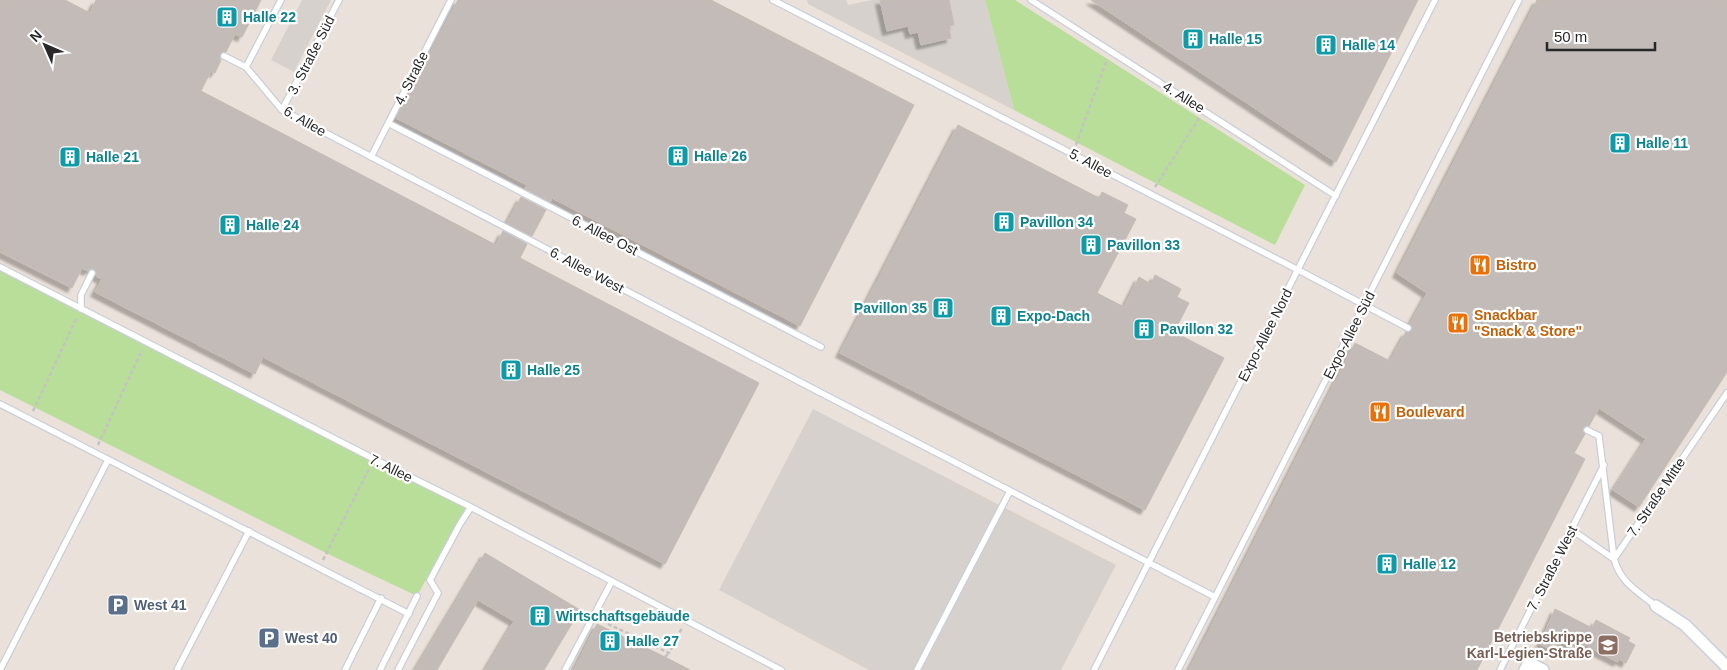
<svg xmlns="http://www.w3.org/2000/svg" width="1727" height="670" font-family="Helvetica,sans-serif">
  <style>
    .green { fill: #b9de99 }
    .plaza { fill: #d6d1cc }
    .building { fill: #c2bbb7; stroke: #c5bcb4; filter: url(#shadow) }
    .lines { fill: none; stroke-linecap: round; stroke-linejoin: round }
    .service-casing { stroke: #c8ced9; stroke-width: 8 }
    .minor-casing { stroke: #c8ced9; stroke-width: 14 }
    .path { stroke: #c3c3c3; stroke-width: 2.5; stroke-dasharray: 4 2.5; stroke-linecap: butt }
    .service { stroke: #fff; stroke-width: 5.5 }
    .minor { stroke: #fff; stroke-width: 11 }
    .labels { text-anchor: middle; stroke-width: 4.5; stroke-linejoin: round; paint-order: stroke }
    .culture-label { font-size: 14px; font-weight: bold; fill: #0d838f; stroke: #fff; text-anchor: start }
    .street-label { font-size: 14px; fill: #282828; stroke: #fff }
    .food-label { font-size: 14px; font-weight: bold; fill: #c56008; stroke: #fff; text-anchor: start }
    .service-label { font-size: 14px; font-weight: bold; fill: #4e5e75; stroke: #fff; text-anchor: start }
    .education-label { font-size: 14px; font-weight: bold; fill: #785e54; stroke: #fff; text-anchor: end }
  </style>
  <defs>
    <filter id="shadow"><feDropShadow dx="-4.5" dy="4.5" stdDeviation="1" flood-color="#0004"/></filter>
  </defs>
  <rect width="100%" height="100%" fill="#eae1da"/>
  <path class="green" d="M985 0H1015L1305 185 1275 245 1014 110Z
    M0 267 467 505 417 596 326 553 0 390Z"/>
  <path class="plaza" d="M302 0H331L294 72 271 60Z
    M807 0H846L848 5 872 0H880L887 31 908 26 910 34 918 32 921 45 950 38 948 26 954 24 949 0H985L1014 110 808 4Z
    M813 409 1116 565 1061 670H869L719 590Z"/>
  <path class="building" d="M0 0H65L90 13 96 0H261L242 37 235 34 226 52 220 54 219 57 221 60 215 73 211 71 201 91 496 245 503 231 527 244 520 258 759 383 665 564 263 357 255 374 95 292 102 279 96 276 97 272 94 269H90L88 271 82 268 72 288 0 252Z
    M458 0H711L914 105 800 326 552 198 550 202 525 189 527 185 396 118Z
    M880 0H949L954 25 948 26 951 38 921 45 918 32 910 34 908 26 887 31Z
    M1091 0H1418L1336 162Z
    M1537 0H1727V372L1639 507 1613 490 1646 439 1599 408 1589 426 1586 425 1583 428 1582 431 1585 434 1574 453 1585 459 1477 670H1189L1355 343 1390 361 1406 332H1410L1412 330 1410 324 1427 293 1397 273Z
    M958 125 1099 198 1102 192 1128 205 1124 213 1136 219 1097 293 1124 307 1139 277 1151 284 1155 275 1181 289 1177 297 1189 303 1174 332 1224 358 1145 510 840 353Z
    M521 197 546 210 532 236 507 223Z
    M485 553 580 610 544 670H485L514 621 478 600 437 670H415Z
    M1555 609 1592 628 1596 620 1630 638 1628 641 1635 645 1626 663 1619 659 1618 662 1575 640 1572 646 1556 638 1550 649 1540 644Z
    M597 624 665 657 690 670H574Z"/>
  <g class="lines">
    <g class="service-casing">
      <path id="service" d="M773 0 1304 273 1408 328
        M1031 0 1336 196
        M224 56 246 67 282 110 802 383 1215 597
        M246 67 281 0
        M282 110 339 0
        M388 123 821 347
        M371 157 451 0
        M0 267 374 459 467 505 781 670
        M81 309V295L92 273
        M0 404 409 614
        M1587 430 1599 436 1614 559C1621 583 1637 591 1656 606
        M1572 530 1614 559 1727 393
        M0 670 108 460
        M177 670 249 531
        M345 670 381 598
        M380 670 417 596
        M398 670 438 593 430 580 460 524 471 507
        M565 670 612 581
        M917 670 1010 491
        M1094 670 1435 0
        M1178 670 1519 0
        M1500 670 1604 465"/>
    </g>
    <g class="minor-casing">
      <path id="minor" d="M1656 606 1685 625 1727 667
        M1525 670 1529 663 1543 670"/>
    </g>
    <path class="path" d="M1076 145 1107 59
      M1155 187 1199 118
      M33 411 77 317
      M98 445 142 350
      M323 560 370 467
      M602 621 669 653 682 628
      M665 657 669 653"/>
    <use href="#service" class="service"/>
    <use href="#minor" class="minor"/>
  </g>
  <defs>
    <g id="building-square" transform="scale(1.125)"><rect x="-9" y="-9" width="18" height="18" rx="4" fill="#0f9aa8" stroke="#fff"/><path d="M-4-6H4V6H1V3H-1V6H-4ZM-2.5-4.3h1.7v1.8h-1.7ZM.8-4.3h1.7v1.8H.8ZM-2.5-1h1.7V.8h-1.7ZM.8-1h1.7V.8H.8Z" fill="#fff"/></g>
    <g id="restaurant-square" transform="scale(1.125)"><rect x="-9" y="-9" width="18" height="18" rx="4" fill="#e8710a" stroke="#fff"/><path d="M-5-6h1v4h1v-4h1v4h1v-4h1v5L-1.5 .5V6h-2V.5L-5-1ZM5-6V6H3V1.5H1.5Q1.5-4 5-6Z" fill="#fff"/></g>
    <g id="parking-square" transform="scale(1.125)"><rect x="-9" y="-9" width="18" height="18" rx="4" fill="#5c6f8a" stroke="#fff"/><path d="M-3.5-5.5H1a3.5 3.5 0 0 1 0 7H-1V5.5H-3.5ZM-1-3.4V-.6H.8a1.4 1.4 0 0 0 0-2.8Z" fill="#fff"/></g>
    <g id="school-square" transform="scale(1.125)"><rect x="-9" y="-9" width="18" height="18" rx="4" fill="#8d6e63" stroke="#fff"/><path d="M0-5L7-2L0 1L-7-2ZM-4 1L0 2.5L4 1V4Q0 6-4 4Z" fill="#fff"/></g>
  </defs>
  <g fill-rule="evenodd">
    <use href="#building-square" x="227" y="17"/>
    <use href="#building-square" x="1193" y="39"/>
    <use href="#building-square" x="1326" y="45"/>
    <use href="#building-square" x="1620" y="143"/>
    <use href="#building-square" x="678" y="156"/>
    <use href="#building-square" x="70" y="157"/>
    <use href="#building-square" x="1004" y="222"/>
    <use href="#building-square" x="230" y="225"/>
    <use href="#building-square" x="1091" y="245"/>
    <use href="#restaurant-square" x="1480" y="265"/>
    <use href="#building-square" x="943" y="308"/>
    <use href="#building-square" x="1001" y="316"/>
    <use href="#restaurant-square" x="1458" y="323"/>
    <use href="#building-square" x="1144" y="329"/>
    <use href="#building-square" x="511" y="370"/>
    <use href="#restaurant-square" x="1380" y="412"/>
    <use href="#building-square" x="1387" y="564"/>
    <use href="#parking-square" x="118" y="605"/>
    <use href="#building-square" x="540" y="616"/>
    <use href="#parking-square" x="269" y="638"/>
    <use href="#building-square" x="610" y="641"/>
    <use href="#school-square" x="1608" y="645"/>
  </g>
  <g class="labels">
    <g class="culture-label">
      <text x="243" y="22">Halle 22</text>
      <text x="1209" y="44">Halle 15</text>
      <text x="1342" y="50">Halle 14</text>
      <text x="1636" y="148">Halle 11</text>
      <text x="694" y="161">Halle 26</text>
      <text x="86" y="162">Halle 21</text>
      <text x="1020" y="227">Pavillon 34</text>
      <text x="246" y="230">Halle 24</text>
      <text x="1107" y="250">Pavillon 33</text>
      <text x="927" y="313" text-anchor="end">Pavillon 35</text>
      <text x="1017" y="321">Expo-Dach</text>
      <text x="1160" y="334">Pavillon 32</text>
      <text x="527" y="375">Halle 25</text>
      <text x="1403" y="569">Halle 12</text>
      <text x="556" y="621">Wirtschaftsgebäude</text>
      <text x="626" y="646">Halle 27</text>
    </g>
    <g class="street-label">
      <text transform="translate(311 55) rotate(-63)" y="5">3. Straße Süd</text>
      <text transform="translate(411 78) rotate(-63)" y="5">4. Straße</text>
      <text transform="translate(1184 97) rotate(32)" y="5">4. Allee</text>
      <text transform="translate(305 121) rotate(30)" y="5">6. Allee</text>
      <text transform="translate(1091 163) rotate(28)" y="5">5. Allee</text>
      <text transform="translate(605 235) rotate(27)" y="5">6. Allee Ost</text>
      <text transform="translate(587 270) rotate(28)" y="5">6. Allee West</text>
      <text transform="translate(1265 335) rotate(-63)" y="5">Expo-Allee Nord</text>
      <text transform="translate(1349 335) rotate(-63)" y="5">Expo-Allee Süd</text>
      <text transform="translate(391 468) rotate(26)" y="5">7. Allee</text>
      <text transform="translate(1656 497) rotate(-56)" y="5">7. Straße Mitte</text>
      <text transform="translate(1552 568) rotate(-63)" y="5">7. Straße West</text>
    </g>
    <g class="food-label">
      <text x="1496" y="270">Bistro</text>
      <text x="1474" y="320">Snackbar<tspan x="1474" dy="16">"Snack &amp; Store"</tspan></text>
      <text x="1396" y="417">Boulevard</text>
    </g>
    <g class="service-label">
      <text x="134" y="610">West 41</text>
      <text x="285" y="643">West 40</text>
    </g>
    <g class="education-label">
      <text x="1592" y="642">Betriebskrippe<tspan x="1592" dy="16">Karl-Legien-Straße</tspan></text>
    </g>
  </g>
  <g transform="translate(45 45) rotate(315)" stroke="#ffffff" stroke-width="4" paint-order="stroke">
  <path d="M0-4L9 19L0 12L-9 19Z" fill="#282828"/>
  <text y="-8" font-size="14" font-weight="bold" text-anchor="middle" fill="#282828">N</text>
  </g>
  <path d="M1547 42v8h108v-8" fill="none" stroke="#282828" stroke-width="2.5"/>
  <text x="1554" y="42" font-size="15" fill="#282828" stroke="#ffffff" stroke-width="4" paint-order="stroke">50 m</text>
</svg>
